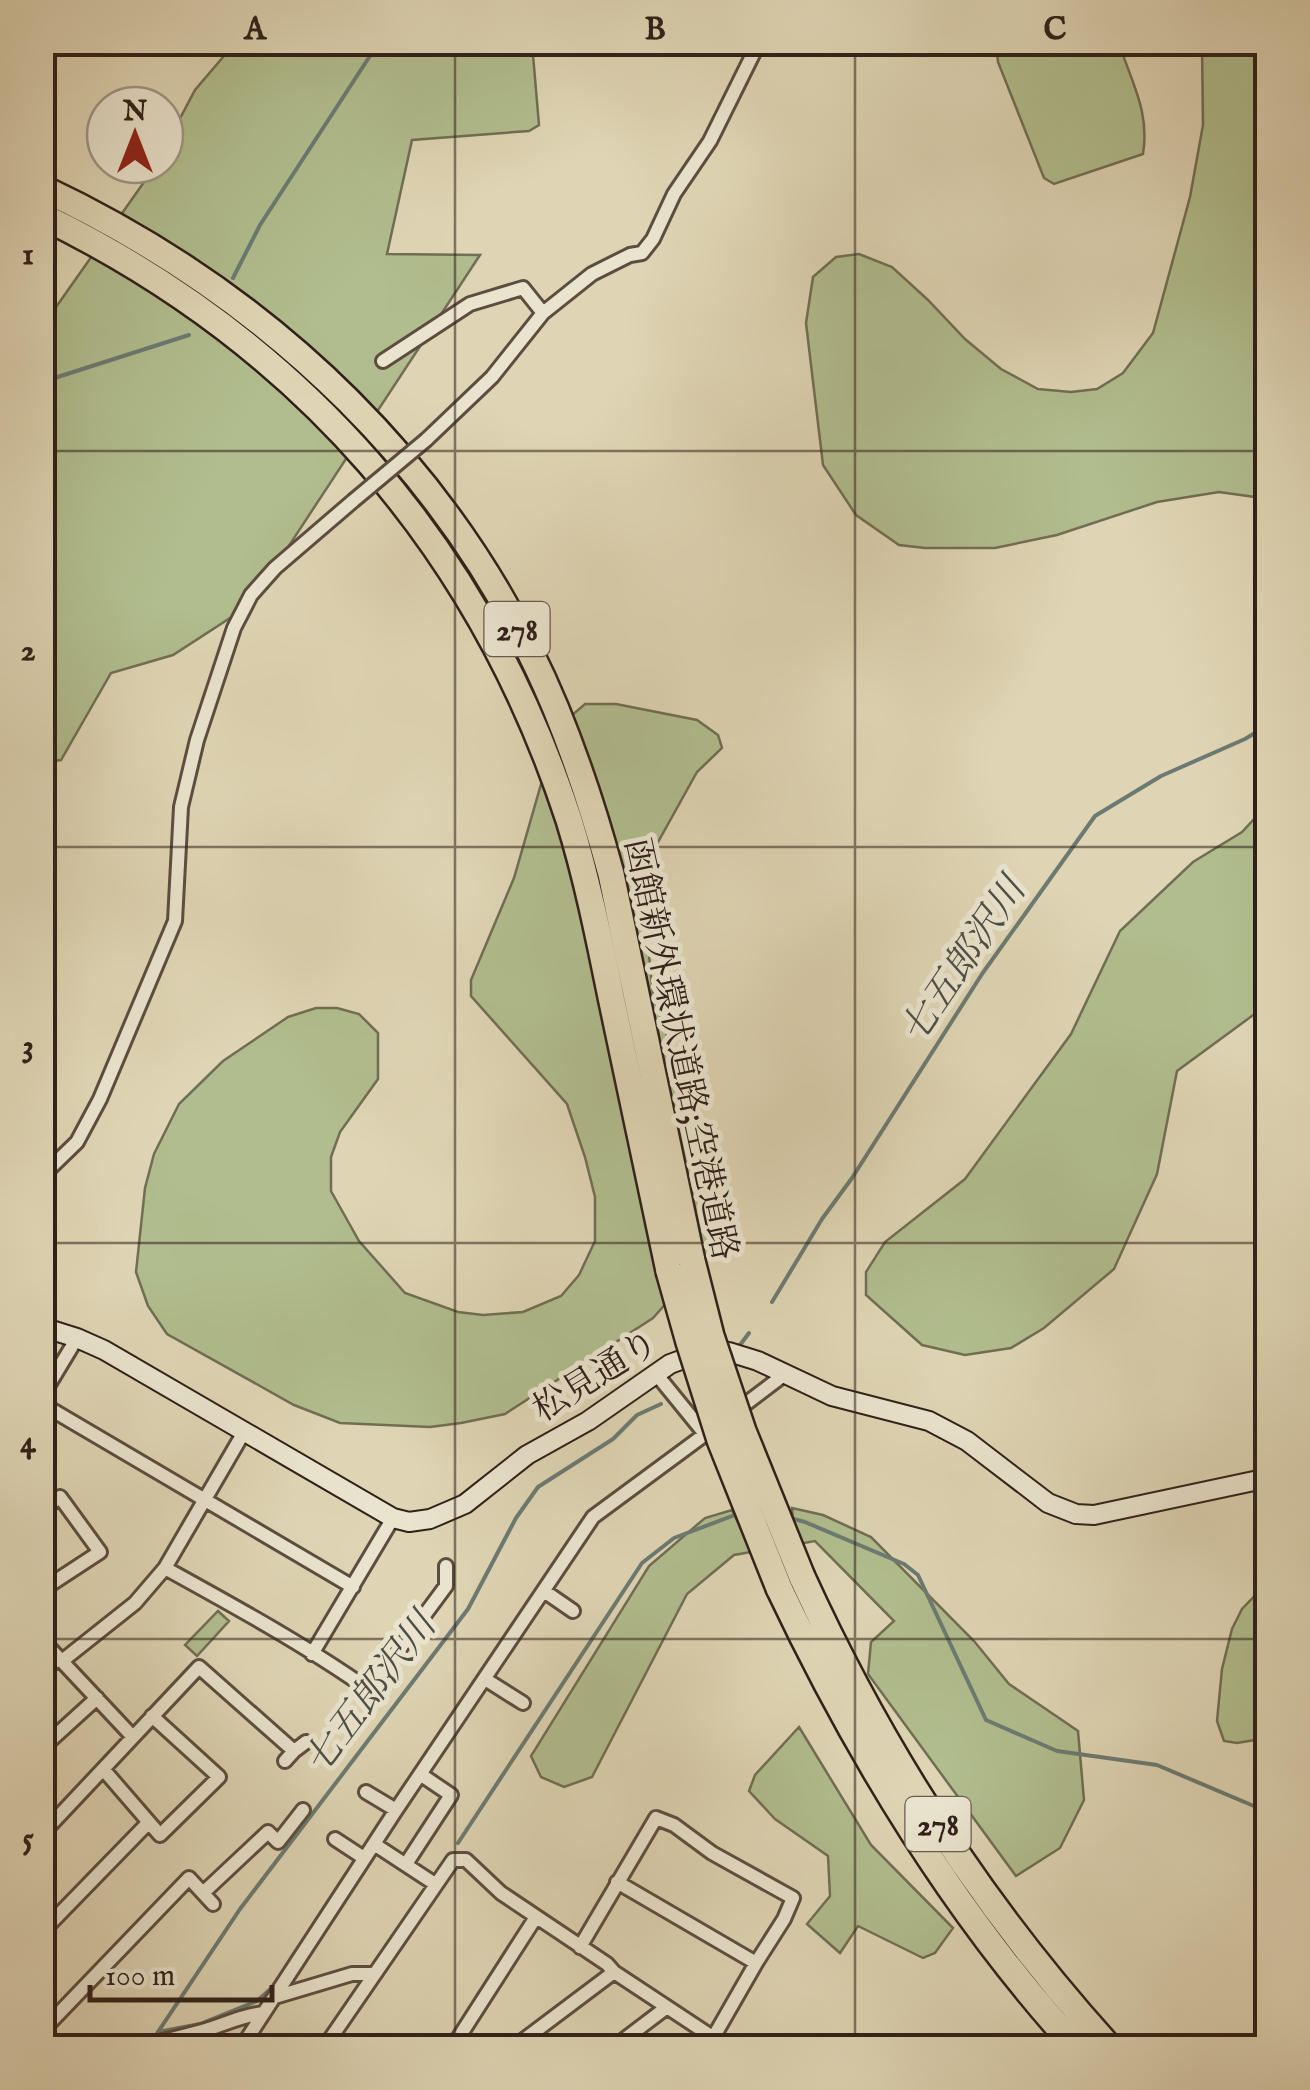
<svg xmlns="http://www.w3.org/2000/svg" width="1310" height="2090" font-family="'IM FELL English','Noto Serif JP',serif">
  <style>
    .green { fill: #b1bd8e; stroke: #706e54; stroke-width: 2.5 }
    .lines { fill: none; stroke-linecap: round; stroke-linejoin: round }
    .stream { stroke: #6b7b73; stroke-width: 4 }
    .street-casing { stroke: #5c4d40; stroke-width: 18 }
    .secondary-casing { stroke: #30201a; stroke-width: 22 }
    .highway-casing { stroke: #30201a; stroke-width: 30 }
    .street { stroke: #eae4ce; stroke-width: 12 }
    .secondary { stroke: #eae4ce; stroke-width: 18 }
    .highway { stroke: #dfd5b4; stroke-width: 25 }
    .street-bridge-casing { stroke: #5c4d40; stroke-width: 18; stroke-linecap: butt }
    .highway-bridge-casing { stroke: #30201a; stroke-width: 30; stroke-linecap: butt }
    .street-bridge { stroke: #eae4ce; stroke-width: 12 }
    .highway-bridge { stroke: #dfd5b4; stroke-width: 25 }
    .grid { fill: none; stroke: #30201a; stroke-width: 2.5; stroke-opacity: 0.55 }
    .labels { text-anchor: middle; stroke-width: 10; stroke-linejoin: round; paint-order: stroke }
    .shield { fill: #eae4ce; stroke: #685b50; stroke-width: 2.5 }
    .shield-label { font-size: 32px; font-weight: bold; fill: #30201a }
    .street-label { font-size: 35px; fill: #30201a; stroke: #eae4ce }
    .water-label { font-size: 38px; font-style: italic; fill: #4e4e46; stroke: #eae4ce }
    .neatline { fill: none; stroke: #30201a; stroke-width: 4 }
    .grid-label { font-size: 32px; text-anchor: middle; font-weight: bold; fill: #30201a }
  </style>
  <rect width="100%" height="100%" fill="#dfd5b4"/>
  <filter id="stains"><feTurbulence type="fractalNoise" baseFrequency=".002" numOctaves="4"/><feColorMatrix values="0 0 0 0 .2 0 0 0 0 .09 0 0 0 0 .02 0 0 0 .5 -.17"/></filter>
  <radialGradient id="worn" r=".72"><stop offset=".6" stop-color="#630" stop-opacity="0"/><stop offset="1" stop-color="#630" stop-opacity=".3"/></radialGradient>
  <path class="green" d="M235 43H532L539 125 529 131 412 140 387 254 480 255 250 605 173 655 111 673 61 760 43 762 42 327 156 165H165V147L195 90Z
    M996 43H1119C1131 82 1150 111 1143 154L1054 184 1044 178 998 62Z
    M1202 43H1267V502L1262 498 1219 492 1157 502 1057 535 995 548H925L899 545 856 515 823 465 806 323 813 277 836 257 859 254 892 267 928 300 965 339 1001 369 1038 389 1071 392 1097 389 1123 373 1153 333 1190 197 1203 125Z
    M585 704H616L697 720 718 735 722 748 697 772 657 844 647 887V934L653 996 712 1163 713 1250 653 1318 505 1414 461 1423 430 1427 340 1423 294 1405 167 1334 148 1306 136 1272 145 1188 154 1154 179 1104 223 1061 288 1017 316 1008H337L359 1014 378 1033V1079L340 1132 331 1157V1191L359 1241 405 1293 458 1312 483 1315 523 1312 561 1296 579 1275 595 1241V1197L585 1157 567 1104 471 996V980L514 878 548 760 563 723Z
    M1267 805V1011L1256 1013 1177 1071 1157 1174 1114 1269 1044 1328 1011 1348 965 1355 922 1345 866 1295V1272L885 1242 965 1179 1071 1034 1120 931 1193 862 1242 832Z
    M792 1508 823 1515 871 1537 974 1641 1009 1684 1078 1731 1084 1800 1060 1848 1016 1876 868 1674 871 1642 894 1621 815 1541 734 1555 687 1594 592 1777 564 1787 541 1777 531 1756 649 1566 705 1518 732 1510 747 1541 794 1528Z
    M1267 1583V1738L1237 1743 1224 1741 1217 1721 1222 1669 1232 1629 1242 1609Z
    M218 1611 229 1621 197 1656 185 1645Z
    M799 1727 871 1845 953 1928 935 1953 923 1958 858 1926 840 1953 807 1924 830 1896 828 1856 775 1819 749 1791 755 1775Z"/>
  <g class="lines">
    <path class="stream" d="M233 278 260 225 379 42
      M42 382 189 335
      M772 1302 822 1219 852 1178 982 974 1095 816 1161 776 1245 739 1268 725
      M740 1345 749 1333
      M790 1518 805 1522 904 1564 918 1575 986 1720 1057 1751 1157 1765 1268 1812
      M458 1843 642 1563 674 1538 740 1513
      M158 2032 200 2024 257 2001 275 1985 296 1951
      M154 2038 240 1909 468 1609 516 1518 538 1487 613 1439 637 1415 661 1404"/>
    <g class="street-casing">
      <path id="street" d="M383 361 470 304 523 288 543 313
        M426 440 492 377 543 313 592 274 630 255 642 253 653 239 674 194 710 141 759 42
        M42 1176 77 1142 100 1099 175 921 181 807 197 740 234 628 251 595 275 568 353 501
        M657 1375 705 1434
        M42 1396 77 1338
        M42 1404 353 1587
        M735 1412 785 1374
        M42 1509 60 1497 100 1552 42 1590
        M165 1568C234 1606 305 1645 369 1690L446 1586V1566
        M544 1591 573 1611
        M42 1640 132 1736
        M312 1654 393 1518
        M62 1661 135 1603 165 1568 244 1432
        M42 1670 59 1659
        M485 1679 523 1703
        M42 1748 97 1698
        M285 1761 294 1751 306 1742
        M103 1769 160 1835 219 1777 152 1716
        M366 1792 396 1810
        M42 1834 199 1667 294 1751
        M335 1839 364 1858
        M374 1844 435 1884
        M406 1864 451 1795 420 1774
        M617 1882 756 1963 713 2038 704 2048
        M203 1893 268 1832 278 1842 303 1810
        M42 1932 149 1822
        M580 1947 656 1818 674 1825 712 1853 793 1898 784 1919 756 1963
        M275 1997 352 1974H374
        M42 2031 189 1878 213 1904
        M139 2048C160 2041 181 2037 202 2031 224 2025 242 2015 264 2013
        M241 2048 396 1810 593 1517 719 1424
        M324 2048 453 1860H466L501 1893 607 1964 614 1972 729 2048
        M452 2048 536 1917
        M513 2048 614 1972
        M613 2048 667 2007"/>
    </g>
    <g class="secondary-casing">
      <path id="secondary" d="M42 1327 77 1338 104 1350 393 1518 409 1522 430 1519 465 1504 527 1455 588 1421 670 1364 697 1354 729 1352 758 1361 832 1396 929 1421 967 1441 1048 1503 1076 1514 1094 1515 1268 1478"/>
    </g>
    <g class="highway-casing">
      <path id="highway" d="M42 188C271 296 458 473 556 709 578 763 596 818 611 874L692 1261
        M42 216C301 342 480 547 569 820 587 878 599 938 611 997 631 1088 649 1180 669 1271
        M802 1577C880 1748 983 1908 1110 2048
        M779 1588C857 1753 953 1912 1077 2048"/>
    </g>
    <use href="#street" class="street"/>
    <use href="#secondary" class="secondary"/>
    <use href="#highway" class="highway"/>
    <g class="street-bridge-casing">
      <path id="street-bridge" d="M353 501 426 440"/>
    </g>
    <g class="highway-bridge-casing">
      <path id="highway-bridge" d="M692 1261 711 1336 743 1431 802 1577
        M669 1271 689 1342 720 1440 779 1588"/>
    </g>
    <use href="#street-bridge" class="street-bridge"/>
    <use href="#highway-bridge" class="highway-bridge"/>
  </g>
  <path class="grid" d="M455 42V2048M855 42V2048M42 451H1268M42 847H1268M42 1243H1268M42 1639H1268"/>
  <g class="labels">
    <g class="shield">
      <rect x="484.5" y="602" width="65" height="54" rx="8"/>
      <rect x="905.5" y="1797" width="65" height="54" rx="8"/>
    </g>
    <g class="shield-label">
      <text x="517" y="640">278</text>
      <text x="938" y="1835">278</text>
    </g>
    <g class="street-label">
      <text transform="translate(682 1049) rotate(78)" y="12">函館新外環状道路;空港道路</text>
      <text transform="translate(595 1375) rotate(-32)" y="12">松見通り</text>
    </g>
    <g class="water-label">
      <text transform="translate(962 960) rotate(-56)" y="13">七五郎沢川</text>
      <text transform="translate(369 1693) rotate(-53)" y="13">七五郎沢川</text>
    </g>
  </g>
  <rect width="1310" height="2090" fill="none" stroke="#dfd5b4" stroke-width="110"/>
  <g transform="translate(135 135)"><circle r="48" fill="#eae4ce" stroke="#a09686" stroke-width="2.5"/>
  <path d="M0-8L18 38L0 25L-18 38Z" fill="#8f2418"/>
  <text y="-15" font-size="28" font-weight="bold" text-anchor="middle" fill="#30201a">N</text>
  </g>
  <path d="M90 1985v15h182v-15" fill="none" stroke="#30201a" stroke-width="5"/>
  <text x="105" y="1985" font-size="30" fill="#30201a" stroke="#eae4ce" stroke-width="8" paint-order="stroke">100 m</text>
  <rect x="55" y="55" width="1200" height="1980" class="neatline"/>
  <g class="grid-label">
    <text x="255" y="39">A</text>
    <text x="655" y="39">B</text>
    <text x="1055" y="39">C</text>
    <text x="28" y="264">1</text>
    <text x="28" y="660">2</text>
    <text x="28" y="1056">3</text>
    <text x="28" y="1452">4</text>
    <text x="28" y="1848">5</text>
  </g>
  <rect width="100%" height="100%" filter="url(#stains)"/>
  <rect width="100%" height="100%" fill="url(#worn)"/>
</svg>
